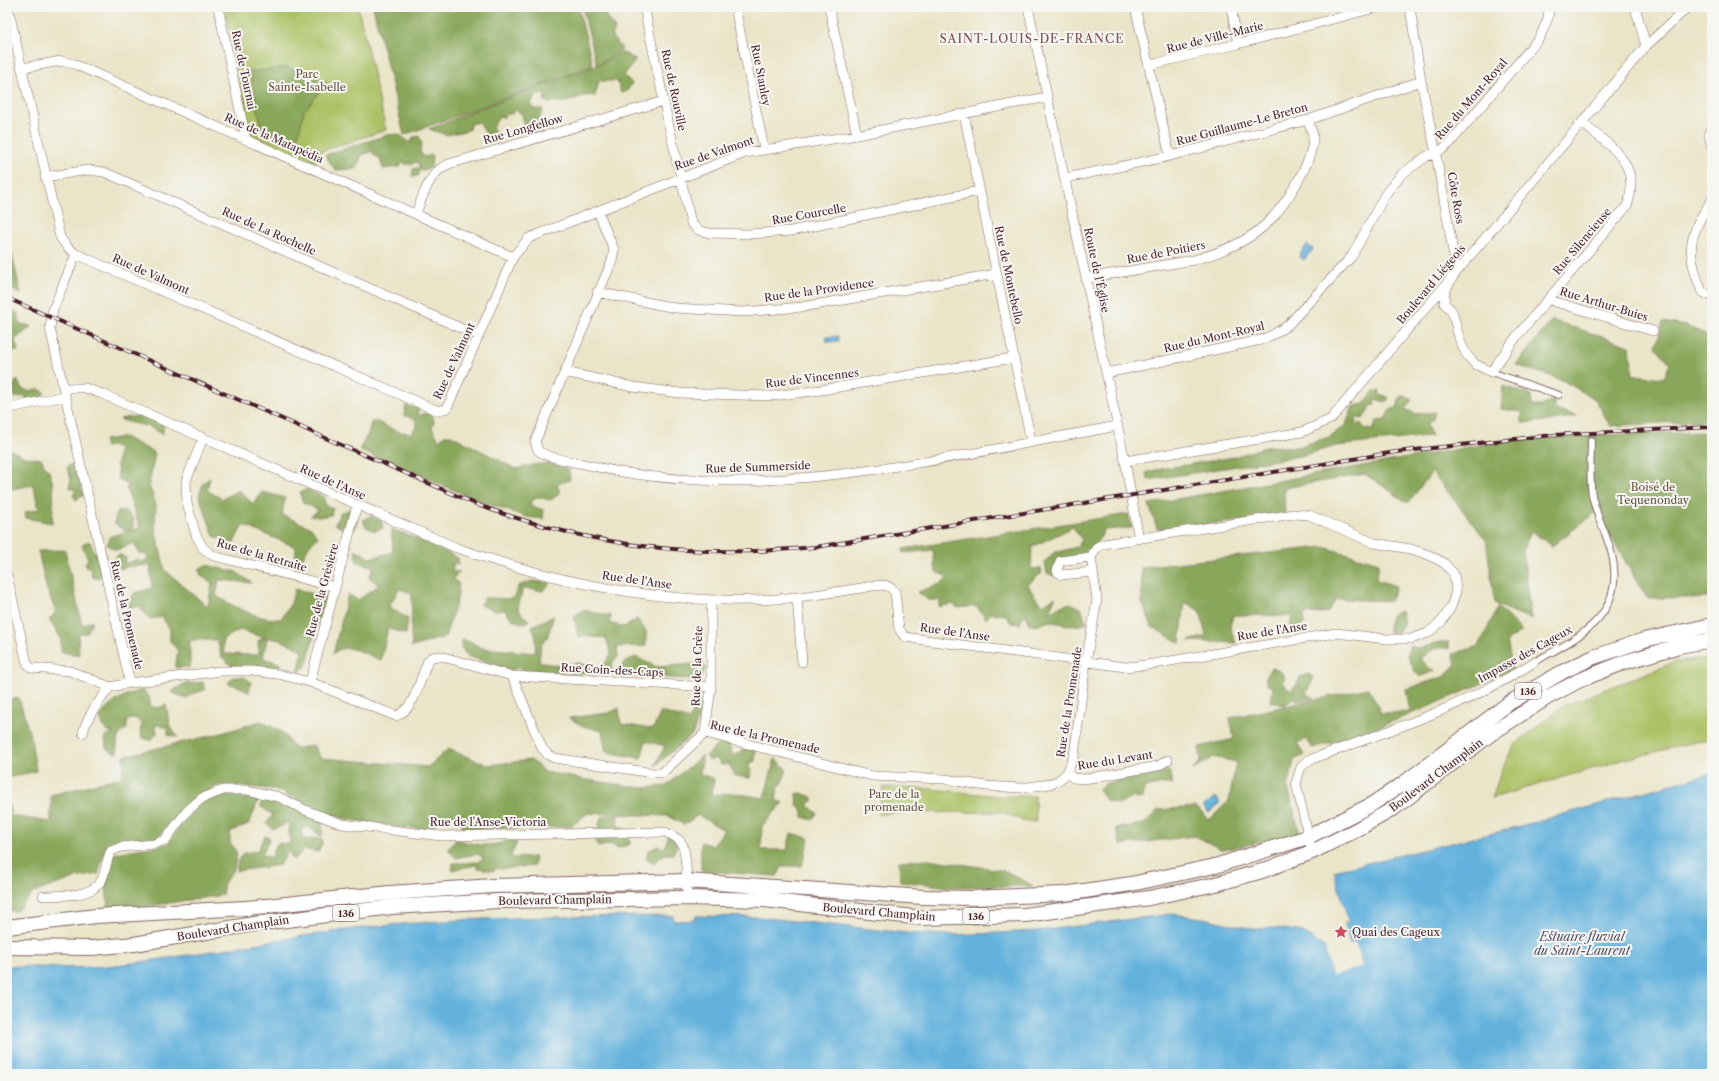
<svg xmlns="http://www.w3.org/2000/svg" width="1719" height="1081" font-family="'Libre Caslon Text',serif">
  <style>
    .green { fill: #acc165; stroke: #7b7048 }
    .forest { fill: #89a75a; stroke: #6a6342 }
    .water { fill: #63b2dd; stroke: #566884 }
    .pier { fill: #eae5c8 }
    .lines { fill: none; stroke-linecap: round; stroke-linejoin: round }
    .pedestrian-casing { stroke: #826462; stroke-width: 8 }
    .minor-casing { stroke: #826462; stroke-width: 10 }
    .primary-casing { stroke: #826462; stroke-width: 16 }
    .pedestrian { stroke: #fff; stroke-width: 6 }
    .minor { stroke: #fff; stroke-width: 9 }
    .primary { stroke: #fff; stroke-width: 14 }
    .rail-casing { stroke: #4a1f2b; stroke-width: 4 }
    .rail { stroke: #f6f6f2; stroke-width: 2.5; stroke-dasharray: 8; stroke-linecap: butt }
    .labels { text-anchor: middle; stroke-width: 4; stroke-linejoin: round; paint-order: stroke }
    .shield { fill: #f6f6f2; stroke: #7e6067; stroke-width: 1 }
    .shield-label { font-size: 10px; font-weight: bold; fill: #4a1f2b }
    .street-label { font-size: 11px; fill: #4a1f2b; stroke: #f6f6f2 }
    .park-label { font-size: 11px; fill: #67503c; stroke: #f6f6f2 }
    .poi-label { font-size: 11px; fill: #4a1f2b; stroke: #f6f6f2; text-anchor: start }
    .neighbourhood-label { font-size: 12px; letter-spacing: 1px; fill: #814e51; stroke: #f6f6f2 }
    .water-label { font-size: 12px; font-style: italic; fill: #535269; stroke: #f6f6f2 }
  </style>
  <rect width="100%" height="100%" fill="#f6f6f2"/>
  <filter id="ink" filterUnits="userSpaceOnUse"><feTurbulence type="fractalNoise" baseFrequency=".025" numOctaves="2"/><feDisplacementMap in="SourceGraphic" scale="8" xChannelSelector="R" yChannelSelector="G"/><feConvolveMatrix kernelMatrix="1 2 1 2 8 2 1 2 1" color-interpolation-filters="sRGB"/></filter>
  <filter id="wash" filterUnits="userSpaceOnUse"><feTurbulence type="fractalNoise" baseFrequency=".012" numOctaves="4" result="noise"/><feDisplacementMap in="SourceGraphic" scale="16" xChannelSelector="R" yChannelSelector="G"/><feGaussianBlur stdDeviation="0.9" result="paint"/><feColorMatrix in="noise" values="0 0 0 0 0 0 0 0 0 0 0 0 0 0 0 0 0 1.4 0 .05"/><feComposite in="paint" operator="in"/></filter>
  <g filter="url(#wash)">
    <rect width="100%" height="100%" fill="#eae5c8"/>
    <path class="green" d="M224 7H358L386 130 321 151 315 162 253 136 250 131Z
      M1712 659V738L1626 759 1492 798 1502 769 1514 745 1565 705 1675 662Z
      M883 787 932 789 997 796H1035L1036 822 1021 820 1002 812 891 813 878 815Z"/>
    <path class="forest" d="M373 7H578L593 66 404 135Z
      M582 7H603L608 20 615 28 612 37 622 48 620 51 597 65Z
      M622 52 636 60 624 75 632 83 627 91 621 93 617 81H599L595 96C579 94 578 100 564 102 558 103 554 100 549 103L544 101 545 94 537 95 531 103 534 109H543L539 120 543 131 530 135 524 131 522 114 516 110 512 114H505L504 117H499L492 128 498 134 497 143 488 137 479 122 470 124 469 130 446 135 429 129 476 110 596 66Z
      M287 67 328 82 304 111 297 141 262 130 250 72Z
      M398 134 411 143 413 137 419 136 422 143 420 151 423 157 432 155 431 168 419 171 418 176 412 177 413 169 420 167 417 162 412 164H405L404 160 400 167 383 169 380 159 373 154V151L362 155 356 169 335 170 325 155 387 135Z
      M7 233 21 294 7 287Z
      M7 309 18 313 20 324 32 326 15 340 18 351H7V332L14 333 12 321 7 319Z
      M1552 320 1630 346 1633 375 1664 378 1670 363 1656 347 1663 322 1686 326 1712 337V420L1610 426 1596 400 1562 380 1516 365Z
      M17 380 22 389 29 391 39 389 45 393 39 399 28 402 25 396 15 398 13 385Z
      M1503 386 1531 395 1532 406H1541L1554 400 1555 410 1577 416 1549 421 1522 423V412L1501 409Z
      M1374 391H1380L1379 395 1386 396 1389 398 1386 402 1374 399 1375 405 1370 406 1369 411 1362 419 1356 417 1357 423H1354L1355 426 1361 423 1365 429 1373 430 1377 421 1385 420 1390 409 1397 408 1399 400 1403 395 1412 400 1405 409 1417 414 1435 412 1433 420 1427 424 1431 436 1336 446 1301 456 1148 480 1146 473 1155 470 1234 457 1268 446 1298 447 1329 437 1346 425 1353 406 1364 404Z
      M406 405 418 409 419 416 425 413 432 414 434 422 432 428 439 440 444 435H451L516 469C534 464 552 460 569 470L570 480 557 484 560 493 551 500 534 497V500L528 505 544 510 543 519 527 517 479 501 359 450 369 432 371 422H377L399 432 412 433 417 425 416 420 404 415Z
      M144 415 164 425 162 435C151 423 134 426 120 419Z
      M1712 432V598H1647L1596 512 1552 546 1531 531 1523 552 1531 619 1495 604 1486 540 1432 472 1408 503 1365 474 1284 488 1285 517 1157 529 1149 504 1503 441 1592 435Z
      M124 437 155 453 149 485 156 505 155 528 165 570 208 607 212 583 201 576 199 569 206 565 236 572 252 583 219 580 216 596C236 607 257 620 281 619L291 603 295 589 325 597 324 607 316 629 306 666 298 673 303 650 280 640 262 637 240 630 223 639 224 654 259 655 258 641 263 638 267 639 263 658 282 664 274 673 253 666H231L221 656 217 640H190V667L175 668 178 651 170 641V629L162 617 150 619 139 606 127 608 134 593 152 588 150 565 126 567 121 569 114 560 119 554 126 558 125 564 138 559 140 563 148 559 146 555 139 553 134 543 116 550 107 545 111 536 140 528 126 488 128 485 118 480 117 465 119 449 111 446 106 447 104 440Z
      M7 450H11L24 457 42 459C43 464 45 466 48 470 56 482 53 508 52 523L26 518 25 512 39 509 33 485 7 490Z
      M69 465H76L77 475 84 481 81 486 83 496 76 500 73 495 76 491 69 487 71 479 67 468Z
      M210 478 207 490 222 499 239 490 253 504 262 492 285 498 282 515 312 528 318 537 309 546 295 572 296 547 243 525 233 544 214 536 199 496 203 483Z
      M307 489 324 497 325 504 333 509 331 515 319 517 310 516 319 510 303 503 300 493Z
      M351 509 358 518 355 529 341 528 335 524 340 513Z
      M126 511 133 518V529L125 531 114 523 117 512Z
      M1128 514 1132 528 1104 530C1097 550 1072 559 1054 568V576L1047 573 1045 562 1053 553 1077 547 1082 540 1073 527 1032 547 1031 569 1040 568 1042 573 1028 584 1033 594 1043 605 1055 597 1049 613 1058 607 1070 603 1081 608 1087 624 1072 626 1049 621 1036 626 1029 624 1027 615 1023 616 1020 624 1011 623 1006 615 991 613 986 619 976 606 958 608 953 604 939 607 940 600H928L918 592 940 584 948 577 936 572 933 550 903 553V549Z
      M371 516 382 521 383 528 375 531 366 527 363 520Z
      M391 529 431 544 458 558V565L449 563 454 566 452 571 460 572 453 579 459 584 457 600 445 637 412 647 411 634 412 593 399 589 389 607 408 619 406 634 388 628 381 660C367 656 347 640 333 654L348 594 358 600 379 585 369 577 374 567 357 562 355 549 370 558 393 552Z
      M86 542H90L94 552 105 554 102 575 98 579 92 577 90 566 86 568 85 564 88 559 82 546Z
      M1323 547 1379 563 1376 580 1396 586 1390 601 1336 599 1328 612 1304 614V624L1296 630 1290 626 1292 616 1233 615 1230 628 1236 643 1188 641 1206 636 1200 611 1185 602 1180 643 1152 627 1142 602 1141 567Z
      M65 550 82 625 93 621 87 633 78 634 79 655 61 652V638L49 620 56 612 47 590 38 551Z
      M532 581 551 583 543 591 523 588 518 608 523 616 529 620 525 623C515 622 510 619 505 610L495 611 480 605 484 598C494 597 505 601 515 597L518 586Z
      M1498 607 1522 631 1507 641 1513 670C1447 698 1382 730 1312 748L1307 739 1297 743 1305 755 1294 760 1288 788 1300 834 1223 850 1195 836 1120 845 1116 828 1144 824 1158 810 1197 807 1209 820 1229 801 1236 762 1213 757 1193 770 1201 761 1199 747 1234 739 1230 718 1369 688 1381 713 1410 712 1406 689 1443 677 1456 664 1453 654 1479 646Z
      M583 610 611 616 609 623 625 627 637 619 646 631V646L617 647 618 657 613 662 611 670 600 674 571 673 550 671 530 673 517 668 512 670 467 656 461 647 462 640 471 642 482 648 535 653 536 637 532 626 554 616 547 638 541 644 539 661 558 666 579 663 598 668 604 665 611 654 606 638 578 636 574 616Z
      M1401 611 1404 621 1398 634 1389 633V622L1392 614Z
      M1439 642H1449V649C1438 645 1429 652 1420 658L1430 669 1435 670 1420 677 1415 672 1407 654 1410 646 1419 649Z
      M635 657 657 667 702 663 706 668 699 680 617 674 626 661Z
      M1271 668 1280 671 1285 676 1283 682 1290 691 1297 684 1300 677 1309 674 1314 678 1306 693 1315 698 1297 701 1296 696 1285 705 1271 702 1273 687 1267 685 1265 677Z
      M233 677H244L251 682 249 693 242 688 228 683Z
      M203 682 205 690 191 694 187 699 171 692 184 684Z
      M143 690 149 696 151 707 158 708 166 705 170 726 178 737 168 735V728L155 724 157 733 151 740 142 738 140 731 142 724 135 718 127 720V729C116 734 117 742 117 753L112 752 106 748 105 737 113 733 105 730 99 716C112 702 124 694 143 690Z
      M19 698 31 739 36 771 7 778V700Z
      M704 700 693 734 655 766 665 746 646 741 641 758 606 752 602 731 583 726 569 718 609 713 619 708 621 724 653 729 661 712 690 720 695 703Z
      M261 721 282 732 295 749 313 745 321 758 428 767 448 749 488 765 531 760 545 772 587 780 643 788 666 786 703 755 700 774 714 779 712 795 732 793 764 798 775 759 787 769 782 784 778 786 776 800 783 803 762 826 761 850H787L791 833 809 838 802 866H783L777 876 701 871V842L713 846 724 830 698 815 684 825 669 816 588 813 570 827 464 829 459 815 437 817 433 829 399 827 345 819 326 813 274 789 220 785 192 800 158 837 106 847 98 874 75 878 33 893 17 911H7V795L11 816 51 822V795L122 777 124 756 222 733Z
      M719 743 729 744 733 756 744 749 756 748 755 761 748 764 752 770 750 778 735 776 729 764 721 765 716 758 709 761 706 756Z
      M1169 771 1173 784H1164L1144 788 1143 798 1136 799 1134 797 1118 804 1107 801 1098 789 1107 783Z
      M246 793 259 797 250 823 230 832V843L237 853 234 869 224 883 222 895 109 912 105 880 113 854C131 849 150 848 168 844 182 823 198 797 224 794 231 792 239 793 246 793Z
      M801 793 812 797 814 800 807 805 817 813 812 820 803 817V810L797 806 796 794Z
      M265 797 280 802 322 822V837L308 826 301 830 305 840 317 838 323 841 318 852 304 849 295 859 291 858 289 850 280 865 236 871 239 858 244 853 257 851 265 836 270 838 262 855 273 858V849L278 843 290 844 288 821 282 826 273 829 266 823 273 815 260 806Z
      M618 815 617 825 628 830 630 844 618 848 611 844 598 847 595 840 601 817Z
      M668 836 675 839 677 845 673 854H665L653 863 646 859 648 851 658 846 665 848Z
      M456 839C475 845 492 849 510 839L517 843 511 855 513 858 535 857 534 866 501 869 497 868 494 871 478 868 476 865 452 870 453 863 478 862 484 858 477 854 456 858 448 849Z
      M928 859 1006 871 1033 886 949 887 900 881 899 861Z"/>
    <path class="water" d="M1307 245 1313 249 1304 260 1299 256Z
      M838 336 839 341 827 342 826 337Z
      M1712 773V1074H7V966C40 967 75 969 108 966 190 957 272 939 354 929 460 916 567 917 673 916L674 921 695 920 696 916 757 917 907 933 953 935 1038 931 1172 914 1203 918 1252 929 1278 928 1302 932 1325 948 1332 975 1362 967 1356 943 1350 944 1344 923 1348 922 1334 871 1506 830Z
      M1216 797 1220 803 1209 813 1203 806Z"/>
    <path class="pier" d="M1333 869 1348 922 1344 923 1349 944 1356 943 1362 967 1332 976 1324 945 1326 947 1333 973 1360 965 1354 945H1348L1342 923 1346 921 1332 872Z"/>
  </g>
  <g filter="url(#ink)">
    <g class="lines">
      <g class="pedestrian-casing">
        <path id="pedestrian" d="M1491 372 1559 395
          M1534 662C1578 638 1626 616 1612 555 1607 534 1596 516 1592 495 1589 477 1591 458 1591 440"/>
      </g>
      <g class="minor-casing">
        <path id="minor" d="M8 7 60 237 67 247 76 254 438 411 447 408 513 257 529 238 745 153 857 135 1047 97
          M218 7 246 139
          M644 7 669 126 691 223 698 230 709 233 750 234 791 231 979 191
          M735 7 764 149
          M829 7 857 135
          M1028 7 1125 461 1139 539
          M1135 7 1170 156
          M1231 7 1238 44
          M1410 7 1421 81 1436 154 1454 257V275L1445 291 1444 303 1452 311 1460 341 1466 354 1475 364 1491 372 1517 336 1627 206C1642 163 1611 147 1582 123
          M1635 7 1646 46
          M1149 65 1238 44 1379 7
          M22 68 61 61 74 64 513 257
          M964 114 1031 441
          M1712 127 1709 133 1712 150
          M45 177 88 170 104 172 479 336
          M1066 178 1170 156 1308 120 1421 81
          M1712 200C1687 236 1686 252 1702 292L1712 296
          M598 211 614 250 612 261 535 442C536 444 537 448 538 450 545 458 574 462 584 464 758 508 946 456 1118 426
          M416 213C424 194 429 172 449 164L664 101
          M1087 278 1194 260C1219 253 1246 243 1265 225 1284 208 1313 163 1313 137 1313 132 1309 125 1308 120
          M597 292 675 308 743 312 802 307 996 274
          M1549 300 1653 331
          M565 372 633 387 680 393 772 396 821 390 1013 358
          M1107 373 1261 340 1274 334 1288 325 1352 256 1386 193 1402 174 1427 156 1436 154 1449 144 1540 37 1548 18 1549 7
          M63 388H85L102 394 457 548C560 584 667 606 777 599 803 597 829 593 855 589 865 588 879 583 888 586 890 587 893 590 895 592L899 629 905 637 918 639 1125 667 1147 665 1336 633 1387 639H1411L1428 633 1442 621 1451 607 1456 591 1454 574 1444 563 1429 555 1411 549 1374 543 1309 515 1293 514 1104 544 1097 547 1091 557 1097 600 1086 662 1074 756 1067 773 1059 780 1050 784 1021 788 986 786 945 779 872 776 705 733 662 773H653L554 758 548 755 542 748 512 676 440 656 432 657 428 661C420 678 415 710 396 716L310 682 277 674 252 671H221L130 683 50 328 53 309 76 254
          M7 409 64 396
          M203 438 186 481 187 503 196 535 203 548 214 556 335 587
          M1125 461 1302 432 1331 419 1454 275 1646 46 1688 7
          M1091 557 1060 561 1057 571 1061 575 1093 572
          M7 575 27 663 31 668 70 671 110 687 130 683
          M797 597 802 662
          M512 676 711 687
          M310 682 357 505
          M83 733C87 715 99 702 110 687
          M705 733 711 687V600
          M1067 773 1073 778 1084 779 1158 766 1168 760
          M1312 852 1296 783 1301 767 1309 760C1385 732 1466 707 1534 662
          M43 896C61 895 90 898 101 881 106 873 106 860 111 851L121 847 154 844 165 840 187 811 202 798 224 790H247L279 797 305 810 342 824 441 836 665 832C671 835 677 837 681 842 688 853 686 884 687 898"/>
      </g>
      <g class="primary-casing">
        <path id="primary" d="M7 927 96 916 246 908 390 893 493 886 686 881 923 897 973 898 1064 894 1131 884 1215 866 1308 837 1369 806 1404 783 1509 703 1564 671 1594 657 1644 640 1712 625
          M7 947 92 948 134 944 254 924 392 907 499 901 687 898 765 900 922 918 1025 915 1149 898 1216 884 1262 871 1312 852 1356 830 1393 809 1492 733 1548 697 1580 680 1625 662 1679 646 1712 640"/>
      </g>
      <use href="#pedestrian" class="pedestrian"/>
      <use href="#minor" class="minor"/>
      <use href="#primary" class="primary"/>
      <g class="rail-casing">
        <path id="rail" d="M7 298 478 505C593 547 694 559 816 547L1396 452 1553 435 1712 427"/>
      </g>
      <use href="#rail" class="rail"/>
    </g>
  </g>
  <defs>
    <g id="sight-bare" transform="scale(1.08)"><path d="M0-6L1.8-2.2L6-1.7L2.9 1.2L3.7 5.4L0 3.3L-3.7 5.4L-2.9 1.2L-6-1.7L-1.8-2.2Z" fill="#d1495b" stroke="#f6f6f2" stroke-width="2.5" paint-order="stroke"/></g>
  </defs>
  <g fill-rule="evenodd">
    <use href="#sight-bare" x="1341" y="932"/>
  </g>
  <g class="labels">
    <g class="shield">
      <rect x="1515" y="683" width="26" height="16" rx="3"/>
      <rect x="333" y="905" width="26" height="16" rx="3"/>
      <rect x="963" y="908" width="26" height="16" rx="3"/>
    </g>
    <g class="shield-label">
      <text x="1528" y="695">136</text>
      <text x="346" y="917">136</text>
      <text x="976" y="920">136</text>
    </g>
    <g class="street-label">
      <text transform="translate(1215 37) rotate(-14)" y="4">Rue de Ville-Marie</text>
      <text transform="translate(244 70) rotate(78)" y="4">Rue de Tournai</text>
      <text transform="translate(761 75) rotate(79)" y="4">Rue Stanley</text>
      <text transform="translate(674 90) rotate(78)" y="4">Rue de Rouville</text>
      <text transform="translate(1471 99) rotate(-49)" y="4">Rue du Mont-Royal</text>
      <text transform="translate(1242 124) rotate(-15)" y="4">Rue Guillaume-Le Breton</text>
      <text transform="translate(523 129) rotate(-16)" y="4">Rue Longfellow</text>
      <text transform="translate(274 138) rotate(24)" y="4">Rue de la Matapédia</text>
      <text transform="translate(714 153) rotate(-19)" y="4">Rue de Valmont</text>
      <text transform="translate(1456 198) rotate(80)" y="4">Côte Ross</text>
      <text transform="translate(809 214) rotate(-10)" y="4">Rue Courcelle</text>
      <text transform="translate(269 231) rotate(24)" y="4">Rue de La Rochelle</text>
      <text transform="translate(1582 241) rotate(-50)" y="4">Rue Silencieuse</text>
      <text transform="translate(1166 252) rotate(-11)" y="4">Rue de Poitiers</text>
      <text transform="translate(1097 270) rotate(78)" y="4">Route de l'Église</text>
      <text transform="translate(151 274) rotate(24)" y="4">Rue de Valmont</text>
      <text transform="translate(1009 275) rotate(78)" y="4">Rue de Montebello</text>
      <text transform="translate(1431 284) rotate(-50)" y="4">Boulevard Liégeois</text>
      <text transform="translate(819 290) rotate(-8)" y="4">Rue de la Providence</text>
      <text transform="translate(1604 304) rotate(17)" y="4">Rue Arthur-Buies</text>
      <text transform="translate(1214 337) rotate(-13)" y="4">Rue du Mont-Royal</text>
      <text transform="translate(454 361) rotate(-65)" y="4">Rue de Valmont</text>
      <text transform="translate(812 378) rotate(-7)" y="4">Rue de Vincennes</text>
      <text transform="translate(758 467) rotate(-2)" y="4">Rue de Summerside</text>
      <text transform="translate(333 482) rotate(24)" y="4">Rue de l'Anse</text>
      <text transform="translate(262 555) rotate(16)" y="4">Rue de la Retraite</text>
      <text transform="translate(637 580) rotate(8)" y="4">Rue de l'Anse</text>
      <text transform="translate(322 590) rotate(-75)" y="4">Rue de la Grésière</text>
      <text transform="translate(127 615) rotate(77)" y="4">Rue de la Promenade</text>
      <text transform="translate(1272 631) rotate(-9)" y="4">Rue de l'Anse</text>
      <text transform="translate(955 632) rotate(8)" y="4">Rue de l'Anse</text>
      <text transform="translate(1525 654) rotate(-29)" y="4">Impasse des Cageux</text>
      <text transform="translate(697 666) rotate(-88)" y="4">Rue de la Crète</text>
      <text transform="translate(612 670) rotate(3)" y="4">Rue Coin-des-Caps</text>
      <text transform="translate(1069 702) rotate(-81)" y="4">Rue de la Promenade</text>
      <text transform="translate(765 737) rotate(13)" y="4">Rue de la Promenade</text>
      <text transform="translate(1115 760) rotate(-9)" y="4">Rue du Levant</text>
      <text transform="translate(1436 775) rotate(-37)" y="4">Boulevard Champlain</text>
      <text x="488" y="826">Rue de l'Anse-Victoria</text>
      <text transform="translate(555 900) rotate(-1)" y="4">Boulevard Champlain</text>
      <text transform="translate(879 912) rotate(5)" y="4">Boulevard Champlain</text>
      <text transform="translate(233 928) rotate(-9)" y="4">Boulevard Champlain</text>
    </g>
    <g class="park-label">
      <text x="307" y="78">Parc<tspan x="307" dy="13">Sainte-Isabelle</tspan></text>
      <text x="1653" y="491">Boisé de<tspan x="1653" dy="13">Tequenonday</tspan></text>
      <text x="894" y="798">Parc de la<tspan x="894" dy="13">promenade</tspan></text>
    </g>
    <g class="poi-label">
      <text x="1352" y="936">Quai des Cageux</text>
    </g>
    <g class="neighbourhood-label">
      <text x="1032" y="43">SAINT-LOUIS-DE-FRANCE</text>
    </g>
    <g class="water-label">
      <text x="1582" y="941">Estuaire fluvial<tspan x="1582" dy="14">du Saint-Laurent</tspan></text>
    </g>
  </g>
  <rect width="1719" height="1081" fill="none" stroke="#f6f6f2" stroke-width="24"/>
</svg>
